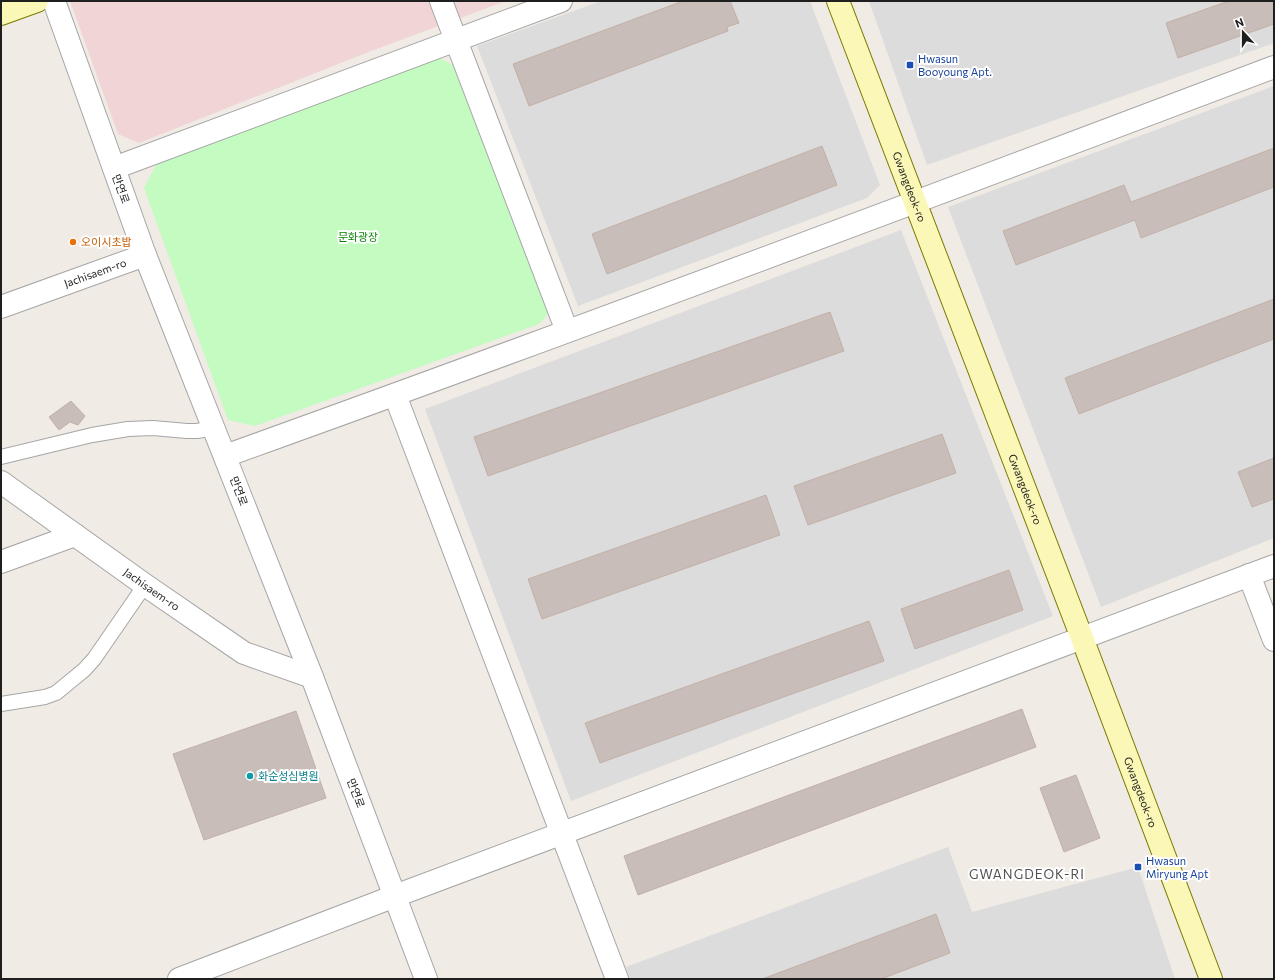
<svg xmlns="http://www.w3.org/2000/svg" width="1275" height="980" font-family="Commissioner,'Noto Sans KR',sans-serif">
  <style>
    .residential { fill: #dddcdc }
    .commercial { fill: #f1d4d6 }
    .park { fill: #c3fbc1 }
    .building { fill: #c8bdb8; stroke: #c2b0a7 }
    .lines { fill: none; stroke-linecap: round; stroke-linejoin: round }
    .lane-casing { stroke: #a6a6a6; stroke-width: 16 }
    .street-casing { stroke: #a6a6a6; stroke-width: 24 }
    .secondary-casing { stroke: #7a7a01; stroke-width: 24 }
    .lane { stroke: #fff; stroke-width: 14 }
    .street { stroke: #fff; stroke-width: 22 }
    .secondary { stroke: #fbf7b7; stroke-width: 22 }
    .transit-dot { fill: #1a4fb4; stroke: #fff; stroke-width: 1.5 }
    .food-dot { fill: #e8710a; stroke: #fff; stroke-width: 1.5 }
    .culture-dot { fill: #0f9aa8; stroke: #fff; stroke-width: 1.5 }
    .labels { text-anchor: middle; stroke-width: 4; stroke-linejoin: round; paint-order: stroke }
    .transit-label { font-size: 11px; fill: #164399; stroke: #fff; text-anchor: start }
    .street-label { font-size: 11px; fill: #1f1f1f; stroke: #fff }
    .park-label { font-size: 11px; fill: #0c8208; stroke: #fff }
    .food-label { font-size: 11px; fill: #c56008; stroke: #fff; text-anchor: start }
    .culture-label { font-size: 11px; fill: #0d838f; stroke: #fff; text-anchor: start }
    .quarter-label { font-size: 13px; letter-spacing: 1px; fill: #525252; stroke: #fff }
  </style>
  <rect width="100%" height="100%" fill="#f0ebe5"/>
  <path class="residential" d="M601 1H810L880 185 867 198 578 306 477 46Z
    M869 1H1274V43L927 165Z
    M1274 86V538L1101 607 948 207Z
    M901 230 1053 616 571 801 425 409Z
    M948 847 972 912 1138 867 1175 979H630L626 967Z"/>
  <path class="commercial" d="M70 1H506L371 51 139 143 118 134Z"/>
  <path class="park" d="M435 56 457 67 548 314 539 324 255 426 228 420 144 188 161 156Z"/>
  <path class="building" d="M683 1H730L739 23 727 27 728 31 529 106 513 64Z
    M1229 1H1274V24L1178 58 1166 23Z
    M822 146 837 185 607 274 592 234Z
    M1274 148V187L1141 238 1135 220 1016 265 1003 231 1124 185 1131 202Z
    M1274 299V339L1079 414 1065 378Z
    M830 312 844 351 488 476 474 437Z
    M71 401 85 416 78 425 70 422 59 430 49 417Z
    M942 434 956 473 808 525 794 486Z
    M1274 458V499L1252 507 1238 472Z
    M766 495 780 535 542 619 528 579Z
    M1009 570 1023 610 915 649 901 609Z
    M869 621 884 661 600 763 585 723Z
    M1022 709 1036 747 638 895 624 856Z
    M296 711 326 798 204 840 173 754Z
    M1076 775 1100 838 1064 852 1040 788Z
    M936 914 950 953 881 979H762Z"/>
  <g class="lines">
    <g class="lane-casing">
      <path id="lane" d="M1 457 92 435 128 429 153 428 187 431H197L214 428
        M1 704 45 697 56 693 84 670 94 659 145 585"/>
    </g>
    <g class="street-casing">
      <g id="street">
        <path d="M54 1 145 255 312 677 426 979"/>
        <path d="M441 1 567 331"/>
        <path d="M114 168 561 1"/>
        <path id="s1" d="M1 307 145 255"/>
        <path d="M395 395 617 979"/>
        <path d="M225 456C576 330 925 199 1274 67"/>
        <path id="s2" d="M1 482 145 585 244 653 312 677"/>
        <path d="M1 562 75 535"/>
        <path d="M1249 575 1274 640"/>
        <path d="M179 979 395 896 1274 566"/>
      </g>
    </g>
    <g class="secondary-casing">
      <g id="secondary">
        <path id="s3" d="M838 1 1082 638 1211 979"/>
        <path d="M1 14 37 1"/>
      </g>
    </g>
    <use href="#lane" class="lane"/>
    <use href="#street" class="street"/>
    <use href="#secondary" class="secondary"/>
  </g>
  <g class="transit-dot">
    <rect x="906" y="61" width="8" height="8" rx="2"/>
    <rect x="1134" y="863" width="8" height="8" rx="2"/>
  </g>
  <circle class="food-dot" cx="73" cy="242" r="4"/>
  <circle class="culture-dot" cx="250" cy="776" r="4"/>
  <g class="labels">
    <g class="transit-label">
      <text x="918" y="63">Hwasun<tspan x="918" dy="13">Booyoung Apt.</tspan></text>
      <text x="1146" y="865">Hwasun<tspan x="1146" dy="13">Miryung Apt</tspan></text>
    </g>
    <g class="street-label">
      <text dy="4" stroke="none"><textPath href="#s3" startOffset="199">Gwangdeok-ro</textPath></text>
      <text transform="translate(121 189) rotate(70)" y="4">만연로</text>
      <text dy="4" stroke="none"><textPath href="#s1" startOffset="100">Jachisaem-ro</textPath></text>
      <text dy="4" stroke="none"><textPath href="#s3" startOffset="523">Gwangdeok-ro</textPath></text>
      <text transform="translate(239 491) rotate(69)" y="4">만연로</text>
      <text dy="4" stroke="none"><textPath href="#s2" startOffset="185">Jachisaem-ro</textPath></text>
      <text dy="4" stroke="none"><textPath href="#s3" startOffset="847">Gwangdeok-ro</textPath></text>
      <text transform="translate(356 793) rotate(69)" y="4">만연로</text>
    </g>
    <g class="park-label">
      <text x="358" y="241">문화광장</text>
    </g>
    <g class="food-label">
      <text x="81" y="246">오이시초밥</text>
    </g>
    <g class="culture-label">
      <text x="258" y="780">화순성심병원</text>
    </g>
    <g class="quarter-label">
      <text x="1027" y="879">GWANGDEOK-RI</text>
    </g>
  </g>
  <rect width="1275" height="980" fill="none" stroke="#1f1f1f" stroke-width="4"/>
  <g transform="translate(1243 32) rotate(339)" stroke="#ffffff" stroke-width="3" paint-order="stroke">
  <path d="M0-3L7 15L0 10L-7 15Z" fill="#1f1f1f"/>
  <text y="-6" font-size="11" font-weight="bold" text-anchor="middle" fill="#1f1f1f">N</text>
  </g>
</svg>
